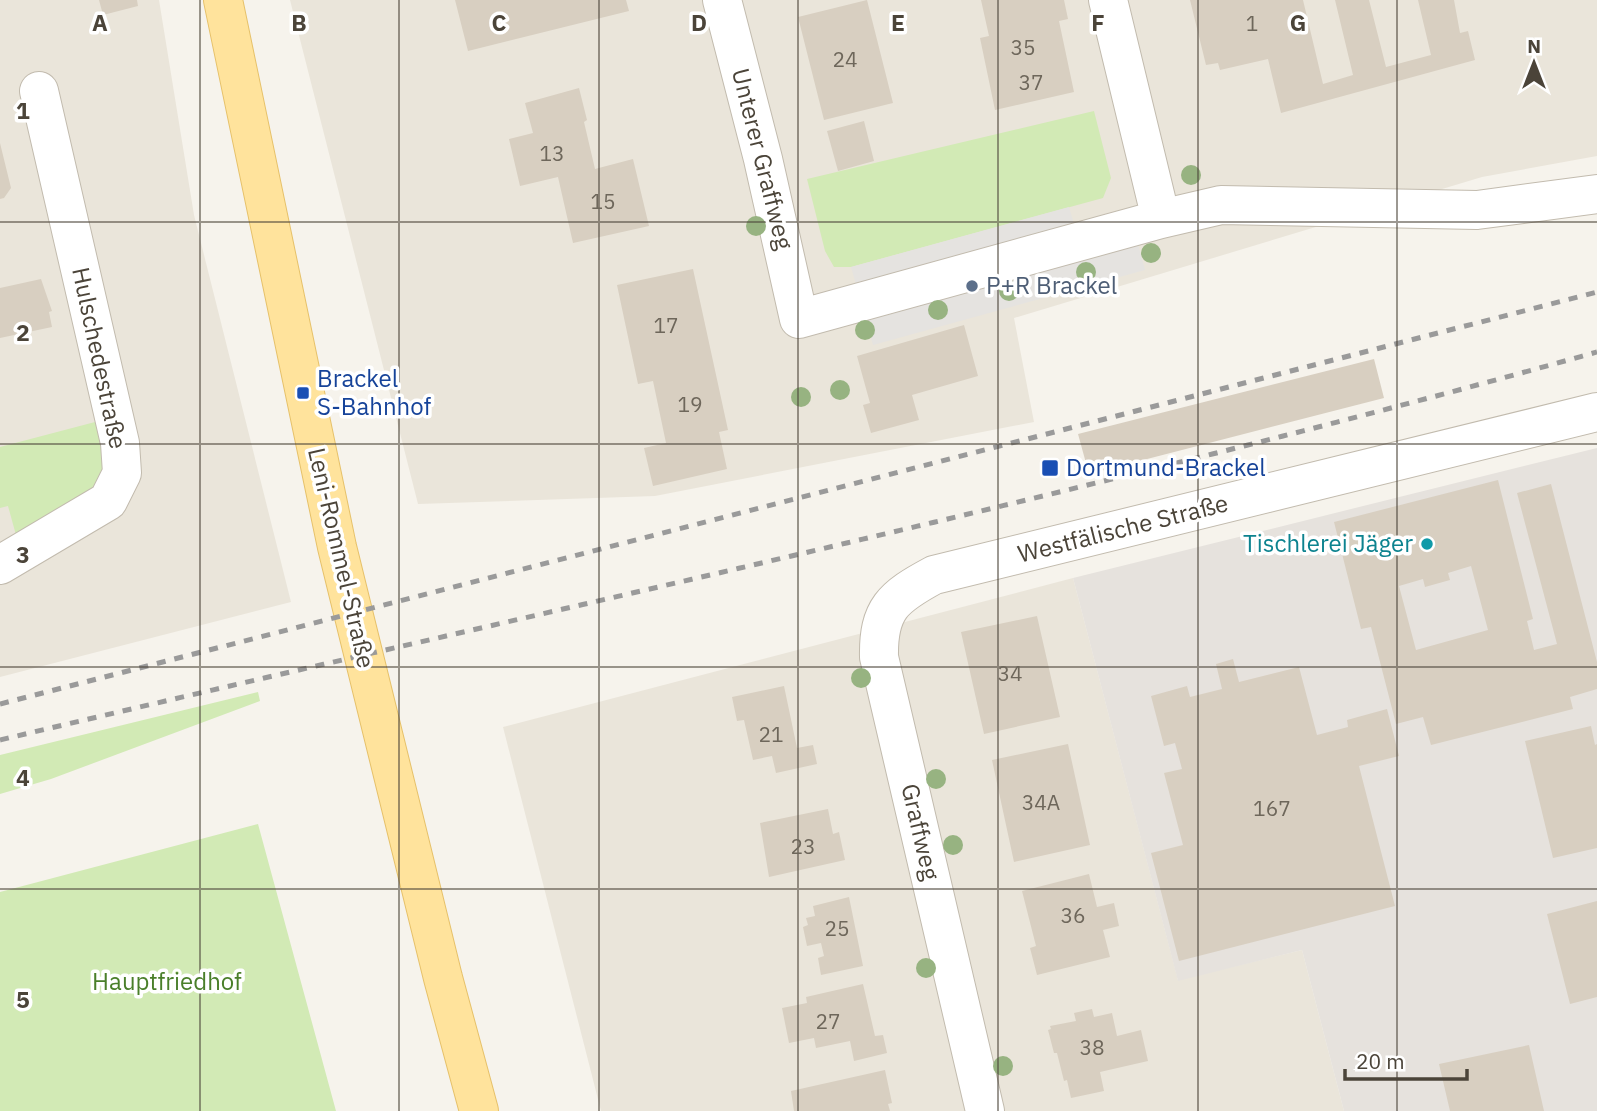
<svg xmlns="http://www.w3.org/2000/svg" width="1597" height="1111" font-family="'IBM Plex Sans',sans-serif">
  <style>
    .residential { fill: #eae5da }
    .industrial { fill: #e6e2dd }
    .green { fill: #d2eab5 }
    .parking { fill: #e5e3e0 }
    .building { fill: #d8cfc1; fill-rule: evenodd }
    .lines { fill: none; stroke-linecap: round; stroke-linejoin: round }
    .minor-casing { stroke: #c2bbae; stroke-width: 40 }
    .major-casing { stroke: #e6c16a; stroke-width: 40 }
    .minor { stroke: #fff; stroke-width: 38 }
    .major { stroke: #ffe39c; stroke-width: 38 }
    .rail { stroke: #9a9a9a; stroke-width: 5; stroke-dasharray: 9 9; stroke-linecap: butt }
    .tree { fill: #97b381 }
    .grid { fill: none; stroke: #4b4439; stroke-width: 2; stroke-opacity: 0.55 }
    .service-dot { fill: #5c6f8a; stroke: #fff; stroke-width: 2.5 }
    .transit-dot { fill: #1a4fb4; stroke: #fff; stroke-width: 2.5 }
    .culture-dot { fill: #0f9aa8; stroke: #fff; stroke-width: 2.5 }
    .labels { text-anchor: middle; stroke-width: 7; stroke-linejoin: round; paint-order: stroke }
    .number-label { font-size: 21px; fill: #6e675b }
    .street-label { font-size: 24px; fill: #4b4439; stroke: #fff }
    .service-label { font-size: 24px; fill: #4e5e75; stroke: #fff; text-anchor: start }
    .transit-label { font-size: 24px; fill: #164399; stroke: #fff; text-anchor: start }
    .culture-label { font-size: 24px; fill: #0d838f; stroke: #fff; text-anchor: end }
    .park-label { font-size: 24px; fill: #4a7f2a; stroke: #fff }
    .grid-label { font-size: 23px; text-anchor: middle; font-weight: bold; fill: #4b4439; stroke: #fff; stroke-width: 7; stroke-linejoin: round; paint-order: stroke }
  </style>
  <rect width="100%" height="100%" fill="#f6f3ec"/>
  <path class="residential" d="M0 0H159L194 215 291 602 0 677Z
    M290 0H1597V156L1482 177 1014 318 1034 422 655 496 418 504Z
    M1073 578 1178 980 1302 950 1344 1111H601L503 727Z"/>
  <path class="industrial" d="M1597 448V1111H1344L1302 950 1178 981 1073 578Z"/>
  <path class="green" d="M1094 111 1111 178 1103 198 851 267H834L825 251 807 179Z
    M95 422 109 468 101 486 16 535 8 506 0 508V447Z
    M258 692 260 701 51 779 0 794V755Z
    M258 824 336 1111H0V892Z"/>
  <path class="parking" d="M1069 207 1084 258 1138 244 1145 270 873 345 851 267Z"/>
  <path class="building" d="M99 0H137L138 6 103 15Z
    M455 0H626L629 11 468 51Z
    M867 0 893 103 824 120 798 17Z
    M981 0H1064L1068 19 1059 21 1074 92 995 110 980 38 989 36Z
    M1190 0H1303L1323 84 1353 75 1335 0H1369L1386 67 1431 55 1418 0H1454L1460 33 1468 31 1475 60 1281 113 1268 59 1220 70 1218 63 1206 65Z
    M579 88 587 120 584 122 595 169 633 159 649 226 573 243 558 177 520 186 509 139 533 133 525 103Z
    M864 121 874 161 838 171 827 131Z
    M0 143 11 188 4 198 0 199Z
    M693 269 728 430 719 432 727 469 653 486 644 448 666 443 653 381 638 384 617 285Z
    M41 279 52 311 49 312 52 327 0 338V288Z
    M964 325 978 376 912 395 919 420 871 433 863 405 870 403 857 356Z
    M1374 359 1384 398 1089 474 1078 434Z
    M1498 480 1533 619 1527 621 1534 650 1557 644 1517 493 1551 484 1597 662V689L1570 697 1573 709 1431 745 1423 717 1396 724 1371 627 1361 629 1334 522ZM1471 566 1488 630 1416 650 1399 586 1423 579 1425 587 1450 580 1448 573Z
    M1037 616 1060 717 984 734 961 632Z
    M1233 659 1239 682 1299 667 1317 735 1348 727 1347 720 1387 709 1399 756 1359 766 1395 906 1179 961 1151 853 1183 845 1164 773 1182 769 1175 743 1164 746 1151 696 1187 686 1190 697 1222 689 1216 664Z
    M784 686 797 748 813 745 817 764 776 773 772 756 753 760 744 720 737 721 732 697Z
    M1591 726 1595 745 1597 744V848L1553 858 1525 741Z
    M1068 744 1090 845 1014 862 992 760Z
    M828 809 833 834 839 832 845 860 769 877 760 823Z
    M1089 874 1097 907 1114 903 1119 926 1103 930 1110 957 1037 975 1030 948 1036 946 1022 891Z
    M849 897 863 966 821 975 818 958 824 956 821 943 807 946 803 927 808 925 806 918 815 916 813 906Z
    M1597 901V997L1570 1004 1547 914Z
    M863 984 875 1036 883 1035 887 1053 854 1061 850 1041 816 1048 814 1038 789 1043 782 1008 807 1003 806 997Z
    M1092 1009 1094 1017 1112 1013 1117 1036 1141 1030 1148 1061 1100 1072 1104 1091 1071 1098 1067 1080 1064 1081 1057 1053H1054L1048 1030 1051 1029 1050 1026 1076 1021 1074 1013Z
    M1529 1045 1544 1111H1450L1439 1064Z
    M885 1070 892 1103 888 1104 890 1111H794L791 1091Z"/>
  <g class="lines">
    <g class="minor-casing">
      <path id="minor" d="M722 0 763 159 799 319 1161 219 1221 205 1477 210 1597 194
        M1108 0 1161 219
        M0 565 108 501 122 473 120 443 39 91
        M985 1111 879 657C878 609 893 597 934 575L1597 412"/>
    </g>
    <g class="major-casing">
      <path id="major" d="M223 0 337 547 443 978 479 1111"/>
    </g>
    <use href="#minor" class="minor"/>
    <use href="#major" class="major"/>
    <path class="rail" d="M0 704 1597 292
      M0 740C533 613 1069 500 1597 352"/>
  </g>
  <g class="tree">
    <circle cx="1191" cy="175" r="10"/>
    <circle cx="756" cy="226" r="10"/>
    <circle cx="1151" cy="253" r="10"/>
    <circle cx="1086" cy="272" r="10"/>
    <circle cx="1009" cy="291" r="10"/>
    <circle cx="938" cy="310" r="10"/>
    <circle cx="865" cy="330" r="10"/>
    <circle cx="840" cy="390" r="10"/>
    <circle cx="801" cy="397" r="10"/>
    <circle cx="861" cy="678" r="10"/>
    <circle cx="936" cy="779" r="10"/>
    <circle cx="953" cy="845" r="10"/>
    <circle cx="926" cy="968" r="10"/>
    <circle cx="1003" cy="1066" r="10"/>
  </g>
  <path class="grid" d="M200 0V1111M399 0V1111M599 0V1111M798 0V1111M998 0V1111M1198 0V1111M1397 0V1111M0 222H1597M0 444H1597M0 667H1597M0 889H1597"/>
  <circle class="service-dot" cx="972" cy="286" r="7"/>
  <g class="transit-dot">
    <rect x="296" y="386" width="14" height="14" rx="3.5"/>
    <rect x="1041" y="459" width="18" height="18" rx="3.5"/>
  </g>
  <circle class="culture-dot" cx="1427" cy="544" r="7"/>
  <g class="labels">
    <g class="number-label">
      <text x="1252" y="31">1</text>
      <text x="1023" y="55">35</text>
      <text x="845" y="67">24</text>
      <text x="1031" y="90">37</text>
      <text x="552" y="161">13</text>
      <text x="603" y="209">15</text>
      <text x="666" y="333">17</text>
      <text x="690" y="412">19</text>
      <text x="1010" y="681">34</text>
      <text x="771" y="742">21</text>
      <text x="1041" y="810">34A</text>
      <text x="1272" y="816">167</text>
      <text x="803" y="854">23</text>
      <text x="1073" y="923">36</text>
      <text x="837" y="936">25</text>
      <text x="828" y="1029">27</text>
      <text x="1092" y="1055">38</text>
    </g>
    <g class="street-label">
      <text transform="translate(762 159) rotate(76)" y="8">Unterer Graffweg</text>
      <text transform="translate(99 358) rotate(78)" y="8">Hulschedestraße</text>
      <text transform="translate(1123 529) rotate(-14)" y="8">Westfälische Straße</text>
      <text transform="translate(341 558) rotate(77)" y="8">Leni-Rommel-Straße</text>
      <text transform="translate(920 832) rotate(77)" y="8">Graffweg</text>
    </g>
    <g class="service-label">
      <text x="986" y="294">P+R Brackel</text>
    </g>
    <g class="transit-label">
      <text x="317" y="387">Brackel<tspan x="317" dy="28">S-Bahnhof</tspan></text>
      <text x="1066" y="476">Dortmund-Brackel</text>
    </g>
    <g class="culture-label">
      <text x="1413" y="552">Tischlerei Jäger</text>
    </g>
    <g class="park-label">
      <text x="167" y="990">Hauptfriedhof</text>
    </g>
  </g>
  <g class="grid-label">
    <text x="100" y="31">A</text>
    <text x="299" y="31">B</text>
    <text x="499" y="31">C</text>
    <text x="699" y="31">D</text>
    <text x="898" y="31">E</text>
    <text x="1098" y="31">F</text>
    <text x="1298" y="31">G</text>
    <text x="23" y="119">1</text>
    <text x="23" y="341">2</text>
    <text x="23" y="563">3</text>
    <text x="23" y="786">4</text>
    <text x="23" y="1008">5</text>
  </g>
  <g transform="translate(1534 63)" stroke="#ffffff" stroke-width="5" paint-order="stroke">
  <path d="M0-5L12 26L0 18L-12 26Z" fill="#4b4439"/>
  <text y="-10" font-size="19" font-weight="bold" text-anchor="middle" fill="#4b4439">N</text>
  </g>
  <path d="M1345 1069v10h122v-10" fill="none" stroke="#4b4439" stroke-width="3.5"/>
  <text x="1356" y="1069" font-size="21" fill="#4b4439" stroke="#ffffff" stroke-width="5" paint-order="stroke">20 m</text>
</svg>
